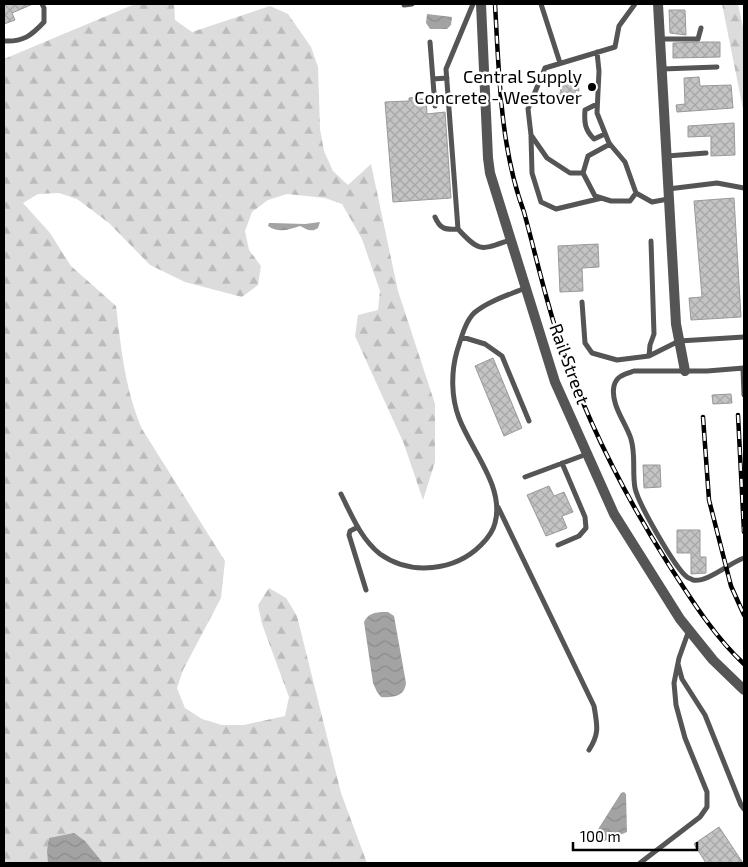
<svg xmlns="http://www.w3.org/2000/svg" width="748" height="867" font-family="'Exo 2',sans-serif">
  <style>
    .forest { fill: url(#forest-firs) }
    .water { fill: url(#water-waves) }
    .building { fill: url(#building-cross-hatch); stroke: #999 }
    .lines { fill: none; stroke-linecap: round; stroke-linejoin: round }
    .service { stroke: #555; stroke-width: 5 }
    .minor { stroke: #555; stroke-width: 10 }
    .rail-casing { stroke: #000; stroke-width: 4.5 }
    .rail { stroke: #fff; stroke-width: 2.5; stroke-dasharray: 8; stroke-linecap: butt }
    .poi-dot { fill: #000; stroke: #fff; stroke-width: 2 }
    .labels { text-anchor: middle; stroke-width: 5; stroke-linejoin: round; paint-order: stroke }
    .poi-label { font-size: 18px; fill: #000; stroke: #fff; text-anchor: end }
    .street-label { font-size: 18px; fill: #000; stroke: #fff }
  </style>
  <defs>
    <pattern id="forest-firs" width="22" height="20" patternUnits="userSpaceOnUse" patternTransform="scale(1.25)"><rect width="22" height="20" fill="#dcdcdc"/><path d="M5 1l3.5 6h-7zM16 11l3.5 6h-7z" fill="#bbb"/></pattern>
    <pattern id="water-waves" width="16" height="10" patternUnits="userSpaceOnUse" patternTransform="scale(1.25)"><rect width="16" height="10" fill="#a3a3a3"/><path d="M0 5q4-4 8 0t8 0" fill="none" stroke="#8b8b8b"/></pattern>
    <pattern id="building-cross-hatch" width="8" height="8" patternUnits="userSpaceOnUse" patternTransform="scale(1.25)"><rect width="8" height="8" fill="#c4c4c4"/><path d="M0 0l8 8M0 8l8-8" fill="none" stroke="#a7a7a7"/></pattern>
  </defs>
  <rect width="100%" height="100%" fill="#fff"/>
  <path class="forest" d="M135 4H174L175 20 192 32 270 6 288 14 311 47 318 67 320 129 324 151 333 171 348 185 371 164 398 291 435 404V462L423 500 404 444 355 336 358 315 378 310 380 291 362 239 342 204 325 198 287 194 268 200 252 212 245 231 249 250 261 266 258 285 242 297 185 282 150 265 109 223 77 199 59 193 38 194 23 203 50 233 71 266 116 306C121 348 125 389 142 429L225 561 221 598 183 670 177 688 185 708 202 719 222 725H244L285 716 289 697 262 624 258 605 269 588 286 598 297 616 341 793 367 863H4V59Z
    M722 4H738L744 32V114Z"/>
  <path class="water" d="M427 14 452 17 451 25 447 29H430L426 23Z
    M320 222 318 228C311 233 307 229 300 226 290 229 279 234 268 226L269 223H272L305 224Z
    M381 612H388L394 616 406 683C405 696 393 698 381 697L377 692 373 683 364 622C368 614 373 613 381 612Z
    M624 792 626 794 627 832 602 842 595 834 621 793Z
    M74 833 85 841 103 863H48L47 851 49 838Z"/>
  <path class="building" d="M4 4H33L12 13 15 20 4 24Z
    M669 10H685L686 35 670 33Z
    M701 42H720V57L673 58V43Z
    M572 75 573 81 578 80 579 91 575 90 576 102 546 104 545 95 561 93 559 77Z
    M699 77 700 86 731 85 733 108 677 112 676 105 685 104 684 78Z
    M415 97 416 99H426L427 114 445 112 451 198 393 202 385 102 409 101V98Z
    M734 123 735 155 711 156V136L688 137V126Z
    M734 198 741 317 691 320 689 298 702 297 694 201Z
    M598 244 599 267 582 268 583 291 560 292 558 246Z
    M493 358 522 428 504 436 475 366Z
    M731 394 732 403 713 404 712 395Z
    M643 465H660L661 487 644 488Z
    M549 486 554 496 564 492 573 512 562 516 567 528 546 536 527 495Z
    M677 530H700V557H706V573L691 574V553H677Z
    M719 827 743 863H706L694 844Z"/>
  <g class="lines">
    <path class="service" d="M473 4 446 69 458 229C480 253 481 250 510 240
      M541 4 560 63
      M404 5 412 4
      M660 39H698L701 28
      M4 41C23 42 31 36 44 22V8L42 4
      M430 42 435 106
      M597 52 599 71 597 113 609 143 625 162 636 193 652 202 668 199
      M662 69 717 67
      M433 79 447 78
      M597 104 585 110C584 123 585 130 594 139L605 134
      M531 136 532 173 541 202 556 209 602 198
      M610 144 588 156 583 173 595 196 611 201H630L636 193
      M667 156 706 153
      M583 173H570L547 158 531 135 528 109 545 68 615 47 619 26 635 4
      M668 189 717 183 744 188
      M435 217C440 229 445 230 458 229
      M582 302 585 343 592 353 617 360 649 356 679 341 744 337
      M462 337 485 344 502 356 529 421
      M649 356 650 345 654 334 651 241
      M743 368 744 395
      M744 368 707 371H634C625 374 616 376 614 386 610 404 626 423 631 439 636 456 632 472 635 488 638 503 675 568 687 577 688 578 692 579 693 580 707 583 729 563 744 558
      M525 477 587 454
      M341 494C352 516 361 539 380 554 411 576 455 571 481 545 487 539 493 532 495 523 505 487 471 450 459 418 451 397 451 372 457 351 461 339 465 322 474 313 488 301 509 295 525 288
      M498 507 594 706C597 725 600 733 589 750
      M358 527 350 531 349 535 366 590
      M558 545 579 536 586 528 585 517 562 463
      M678 664 682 679 705 715 741 805 744 809
      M640 863 700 817 707 807V792L685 738 676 705 674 683 679 658 689 630"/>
    <path class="minor" d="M481 4 488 158 490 173 555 382 614 514 680 619 713 660 744 690
      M658 4 676 324 685 371"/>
    <g class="rail-casing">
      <path id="rail" d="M495 4C499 72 500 148 524 212 535 252 544 293 557 333 583 413 623 493 669 565 691 599 714 636 744 664
        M738 415 744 532
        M703 417 709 500 731 586 744 615"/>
    </g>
    <use href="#rail" class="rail"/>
  </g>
  <circle class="poi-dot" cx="592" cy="87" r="5"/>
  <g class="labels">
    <g class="poi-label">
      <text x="582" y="83">Central Supply<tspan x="582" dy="21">Concrete - Westover</tspan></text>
    </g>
    <g class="street-label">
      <text transform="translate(569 364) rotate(70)" y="6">Rail Street</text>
    </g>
  </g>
  <rect width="748" height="867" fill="none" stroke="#000000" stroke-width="10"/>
  <path d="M573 842v8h124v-8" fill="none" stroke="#000000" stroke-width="2.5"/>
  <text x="580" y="842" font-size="15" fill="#000000" stroke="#ffffff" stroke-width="4" paint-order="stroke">100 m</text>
</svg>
